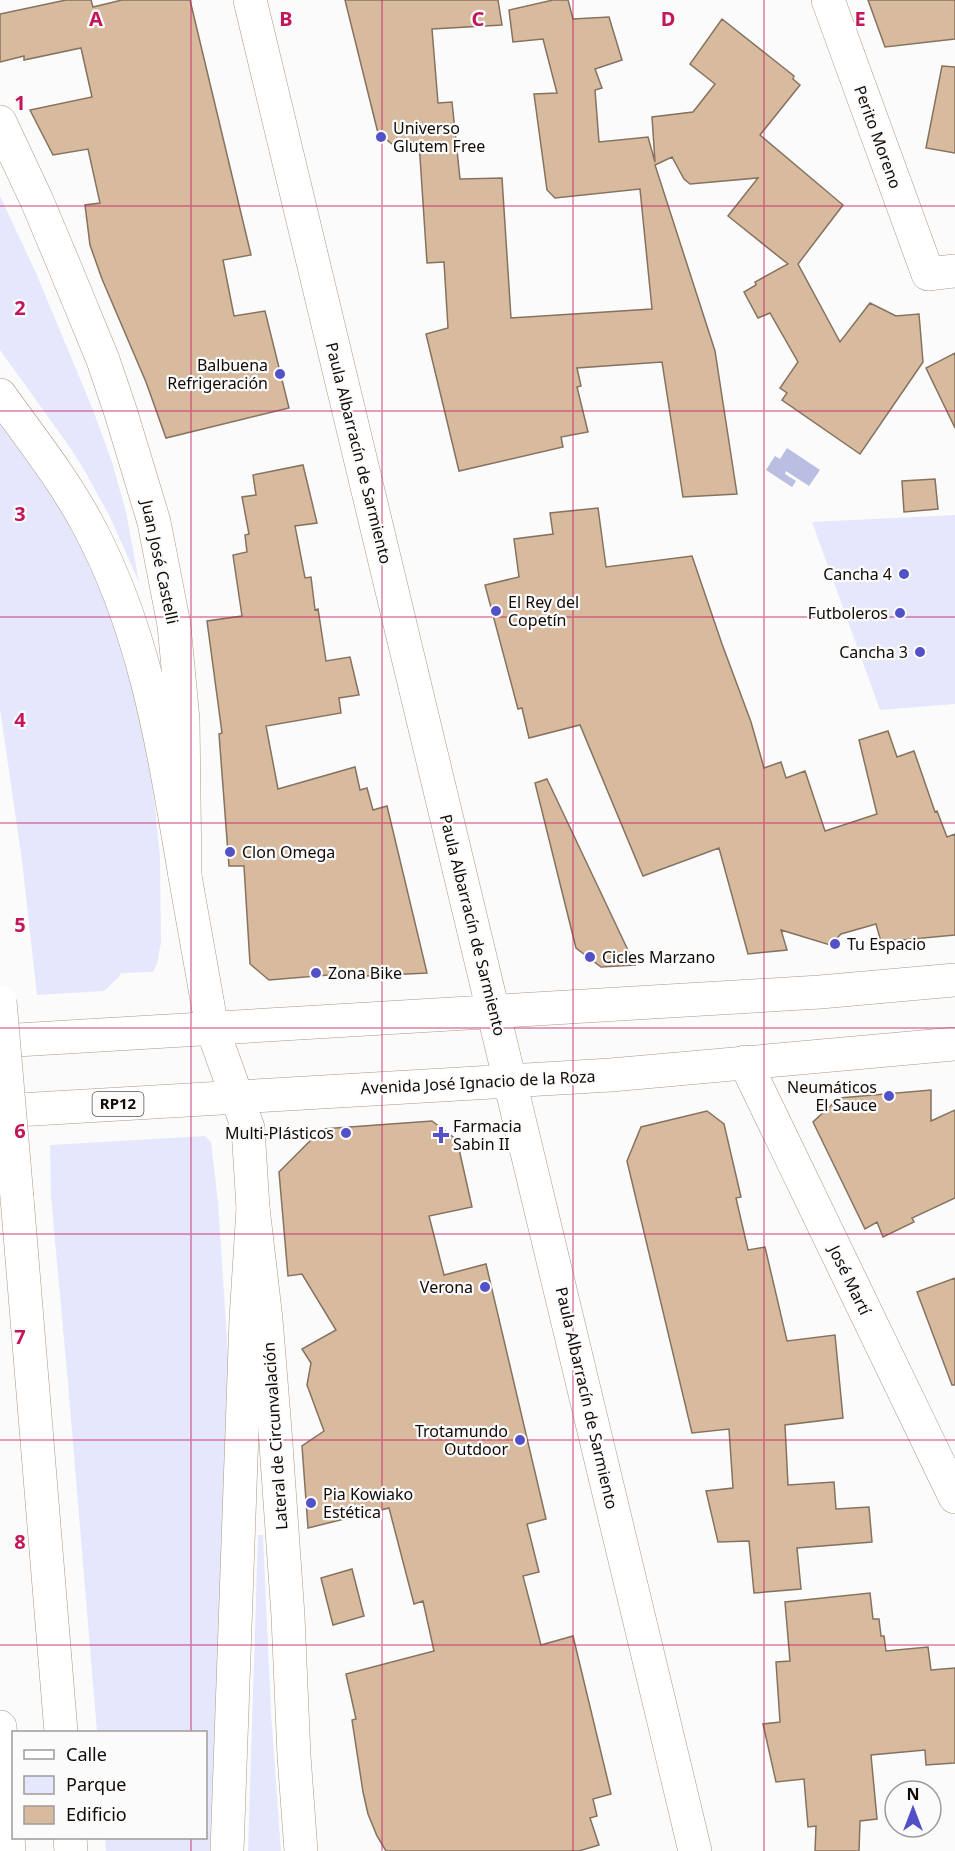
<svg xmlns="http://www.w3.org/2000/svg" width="955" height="1851" font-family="'Noto Sans',sans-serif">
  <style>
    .green { fill: #e5e8fc }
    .water { fill: #b9bee2 }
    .building { fill: #d8bb9f; stroke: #86725e; stroke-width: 1.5 }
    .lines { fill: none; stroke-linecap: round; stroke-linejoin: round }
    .minor-casing { stroke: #ad9783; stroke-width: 34 }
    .major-casing { stroke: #ad9783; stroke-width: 34 }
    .highway-casing { stroke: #ad9783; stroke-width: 34 }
    .minor { stroke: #fff; stroke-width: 33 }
    .major { stroke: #fff; stroke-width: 33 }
    .highway { stroke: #fff; stroke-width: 33 }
    .highway-bridge-casing { stroke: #ad9783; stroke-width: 34; stroke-linecap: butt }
    .highway-bridge { stroke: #fff; stroke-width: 33 }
    .grid { fill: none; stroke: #c2185b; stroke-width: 1.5; stroke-opacity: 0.55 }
    .poi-dot { fill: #5351c8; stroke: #fbfbfb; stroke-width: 2 }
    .labels { text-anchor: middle; stroke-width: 4.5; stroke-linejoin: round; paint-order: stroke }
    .shield { fill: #fbfbfb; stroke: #58524e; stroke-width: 1.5 }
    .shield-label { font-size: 15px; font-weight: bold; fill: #120a04 }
    .poi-label { font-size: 16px; fill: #120a04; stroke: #fbfbfb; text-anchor: start }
    .street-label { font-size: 16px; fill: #120a04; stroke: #fbfbfb }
    .grid-label { font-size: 20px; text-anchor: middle; font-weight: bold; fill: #c2185b; stroke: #fbfbfb; stroke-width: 4.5; stroke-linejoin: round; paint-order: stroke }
  </style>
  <rect width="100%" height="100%" fill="#fbfbfb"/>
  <path class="green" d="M0 196 36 273 93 410 112 462 126 512 139 582 110 517 83 468 69 446 0 350Z
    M0 417 76 533 121 638 152 775 160 858 161 942 157 964 153 972 121 973 118 978 104 991 37 995 22 861 0 709Z
    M955 515V704L880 710 812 522Z
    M205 1136 211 1142 218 1202 229 1371 210 1851H106L105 1838H206V1732H97L68 1383 51 1196 50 1145Z
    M258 1535H263L271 1712 281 1851H248Z"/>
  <path class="water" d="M787 448 820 470 809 486 786 471 785 474 796 481 792 487 766 470 775 456 780 459Z"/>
  <path class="building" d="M66 0H91L93 7 122 0H190L251 255 223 260 234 316 265 311 289 408 166 438 146 382 102 279 90 245 85 205 100 203 88 149 53 155 30 110 92 97 81 48 24 60V56L0 62V14Z
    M345 0H498L502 25 432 29 438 103 452 102 460 179 502 178 511 318 652 309 640 189 555 198 547 190 534 94 557 93 543 39 513 42 509 10 553 0H568L573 19 609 17 622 60 595 69 602 88 595 90 599 142 648 137 655 162 652 117 693 112 715 84 690 64 722 19 794 76 793 79 800 85 760 135 843 205 798 264 840 342 870 303 896 316 919 314 923 362 860 454 782 400 787 393 780 388 798 362 770 313 758 318 744 292 756 285 755 282 788 264 728 216 758 178 690 184 684 179 672 157 655 165 715 351 737 494 683 497 662 362 577 368 581 386 577 387 588 432 561 437 563 447 459 471 426 334 448 328 444 262 427 263 419 142 392 144 378 133Z
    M868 0H955V39L885 47Z
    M942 66 955 67V153L926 148Z
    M955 353V428L926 368Z
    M303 465 317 523 295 526 305 578 311 577 315 610 318 609 326 661 350 657 359 695 339 698 341 713 266 726 278 789 355 767 360 790 367 788 373 810 387 806 427 973 366 976 365 972 269 980 250 964 244 866H229L219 734 222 733 207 621 242 616 233 555 247 552 245 535 249 534 242 497 256 495 253 475Z
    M935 479 938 509 904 512 902 481Z
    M598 508 606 567 692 556 722 644 751 722 764 768 781 762 786 778 805 771 825 831 877 814 859 740 888 731 897 757 914 751 935 812 937 811 947 837 955 834V935L881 942 876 924 841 934 830 945 781 930 787 950 748 954 719 848 643 876 580 725 529 738 522 708 518 709 485 585 519 577 514 539 553 534 550 513Z
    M547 779 635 965 601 967 576 948 535 783Z
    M931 1090V1121L955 1110V1198L912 1218 914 1222 883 1237 877 1222 865 1229 813 1122 839 1098Z
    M707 1111 724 1124 741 1197 736 1198 748 1250 765 1247 787 1341 835 1335 843 1418 785 1425 788 1485 834 1482 836 1509 869 1507 872 1542 797 1548 801 1589 754 1593 749 1541 718 1542 706 1491 733 1488 729 1429 692 1433 627 1161 641 1127Z
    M432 1121 457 1140 472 1207 429 1216 444 1275 486 1264 546 1519 527 1524 539 1572 523 1576 541 1645 573 1636 611 1794 593 1799 597 1816 590 1818 599 1845 579 1851H386L377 1836 368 1814 363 1792 352 1720 356 1719 346 1674 434 1651 423 1601 414 1604 389 1508 308 1528 302 1446 324 1431 307 1385 311 1363 302 1349 336 1330 302 1274 288 1276 279 1172 322 1129Z
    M955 1278V1385H952L917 1292Z
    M352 1569 364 1616 333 1625 321 1578Z
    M870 1593 873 1619H879L881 1636H884L886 1651 928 1647 931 1670 955 1668V1763L926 1765 925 1750 871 1755 877 1819 860 1821 859 1851H815L816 1826 808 1827 804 1779 776 1782 763 1724 780 1722 776 1662 790 1661 785 1602Z"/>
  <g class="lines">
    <g class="minor-casing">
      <path id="minor" d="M828 0 928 274 955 271
        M0 122 37 201 66 270 103 360 121 413 154 522 174 625 183 720 185 876 212 1028 248 1128 253 1208 266 1319 275 1430 288 1616 294 1756 301 1851
        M745 1062 955 1497"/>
    </g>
    <g class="major-casing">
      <path id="major" d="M250 0 695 1851
        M0 1041 820 992 955 980
        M0 1111 611 1075 955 1044"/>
    </g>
    <g class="highway-casing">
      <path id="highway" d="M0 395C30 437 62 477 87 523 147 634 164 753 185 876
        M17 1198 61 1732
        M0 1727 9 1851
        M70 1838 71 1851
        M227 1851 246 1319 253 1208"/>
    </g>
    <use href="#minor" class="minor"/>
    <use href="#major" class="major"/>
    <use href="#highway" class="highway"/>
    <g class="highway-bridge-casing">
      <path id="highway-bridge" d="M0 1001 17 1198"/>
    </g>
    <use href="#highway-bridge" class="highway-bridge"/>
  </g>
  <path class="grid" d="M191 0V1732M382 0V1851M573 0V1851M764 0V1851M0 206H955M0 411H955M0 617H955M0 823H955M0 1028H955M0 1234H955M0 1440H955M0 1645H955M191 1838V1851"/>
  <g class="poi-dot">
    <circle cx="381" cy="137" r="6"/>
    <circle cx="280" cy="374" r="6"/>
    <circle cx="904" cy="574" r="6"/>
    <circle cx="496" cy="611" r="6"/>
    <circle cx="900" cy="613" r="6"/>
    <circle cx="920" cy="652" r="6"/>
    <circle cx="230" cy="852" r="6"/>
    <circle cx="835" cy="944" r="6"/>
    <circle cx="590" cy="957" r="6"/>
    <circle cx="316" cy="973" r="6"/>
    <circle cx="889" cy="1096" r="6"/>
    <circle cx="346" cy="1133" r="6"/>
    <path d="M438 1126h6v6h6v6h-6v6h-6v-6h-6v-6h6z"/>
    <circle cx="485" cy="1287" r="6"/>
    <circle cx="520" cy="1440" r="6"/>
    <circle cx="311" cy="1503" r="6"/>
  </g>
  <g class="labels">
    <rect class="shield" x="92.5" y="1092" width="51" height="24" rx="4.5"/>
    <g class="shield-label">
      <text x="118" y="1109">RP12</text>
    </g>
    <g class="poi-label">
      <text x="393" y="134">Universo<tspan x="393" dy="18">Glutem Free</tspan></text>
      <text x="268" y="371" text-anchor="end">Balbuena<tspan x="268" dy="18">Refrigeración</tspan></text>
      <text x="892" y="580" text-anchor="end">Cancha 4</text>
      <text x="508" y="608">El Rey del<tspan x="508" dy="18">Copetín</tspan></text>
      <text x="888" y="619" text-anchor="end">Futboleros</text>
      <text x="908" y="658" text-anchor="end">Cancha 3</text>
      <text x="242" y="858">Clon Omega</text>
      <text x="847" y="950">Tu Espacio</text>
      <text x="602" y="963">Cicles Marzano</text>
      <text x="328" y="979">Zona Bike</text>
      <text x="877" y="1093" text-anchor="end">Neumáticos<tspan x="877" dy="18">El Sauce</tspan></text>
      <text x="453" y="1132">Farmacia<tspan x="453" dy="18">Sabin II</tspan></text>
      <text x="334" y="1139" text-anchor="end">Multi-Plásticos</text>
      <text x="473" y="1293" text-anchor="end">Verona</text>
      <text x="508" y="1437" text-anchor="end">Trotamundo<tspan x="508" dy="18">Outdoor</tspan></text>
      <text x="323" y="1500">Pia Kowiako<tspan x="323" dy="18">Estética</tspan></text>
    </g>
    <g class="street-label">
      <text transform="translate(878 137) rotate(70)" y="6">Perito Moreno</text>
      <text transform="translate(359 453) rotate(76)" y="6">Paula Albarracín de Sarmiento</text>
      <text transform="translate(160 562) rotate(78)" y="6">Juan José Castelli</text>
      <text transform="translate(473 925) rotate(76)" y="6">Paula Albarracín de Sarmiento</text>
      <text transform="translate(478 1082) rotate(-3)" y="6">Avenida José Ignacio de la Roza</text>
      <text transform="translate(850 1280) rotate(64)" y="6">José Martí</text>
      <text transform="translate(587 1398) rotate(77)" y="6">Paula Albarracín de Sarmiento</text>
      <text transform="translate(275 1436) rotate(-94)" y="6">Lateral de Circunvalación</text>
    </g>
  </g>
  <g class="grid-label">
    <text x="96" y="26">A</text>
    <text x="286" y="26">B</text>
    <text x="478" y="26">C</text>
    <text x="668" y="26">D</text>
    <text x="860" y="26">E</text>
    <text x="20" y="110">1</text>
    <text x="20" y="315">2</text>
    <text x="20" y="521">3</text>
    <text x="20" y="727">4</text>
    <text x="20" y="932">5</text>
    <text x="20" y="1138">6</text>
    <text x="20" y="1344">7</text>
    <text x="20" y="1549">8</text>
  </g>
  <rect x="12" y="1731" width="195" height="108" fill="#fbfbfb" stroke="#9e9b98" stroke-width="1.5"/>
  <rect x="24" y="1750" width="30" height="9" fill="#ffffff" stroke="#9e9b98" stroke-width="1.5"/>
  <text x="66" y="1761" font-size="18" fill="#120a04">Calle</text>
  <rect x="24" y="1776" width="30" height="18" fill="#e5e8fc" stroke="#9e9b98" stroke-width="1.5"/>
  <text x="66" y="1791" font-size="18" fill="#120a04">Parque</text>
  <rect x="24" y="1806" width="30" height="18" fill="#d8bb9f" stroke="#9e9b98" stroke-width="1.5"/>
  <text x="66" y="1821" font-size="18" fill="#120a04">Edificio</text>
  <g transform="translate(913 1809)"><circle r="28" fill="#fbfbfb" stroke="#9e9b98" stroke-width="1.5"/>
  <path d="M0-4.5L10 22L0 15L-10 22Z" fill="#5351c8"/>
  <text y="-9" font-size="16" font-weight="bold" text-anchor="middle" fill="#120a04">N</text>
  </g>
</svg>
